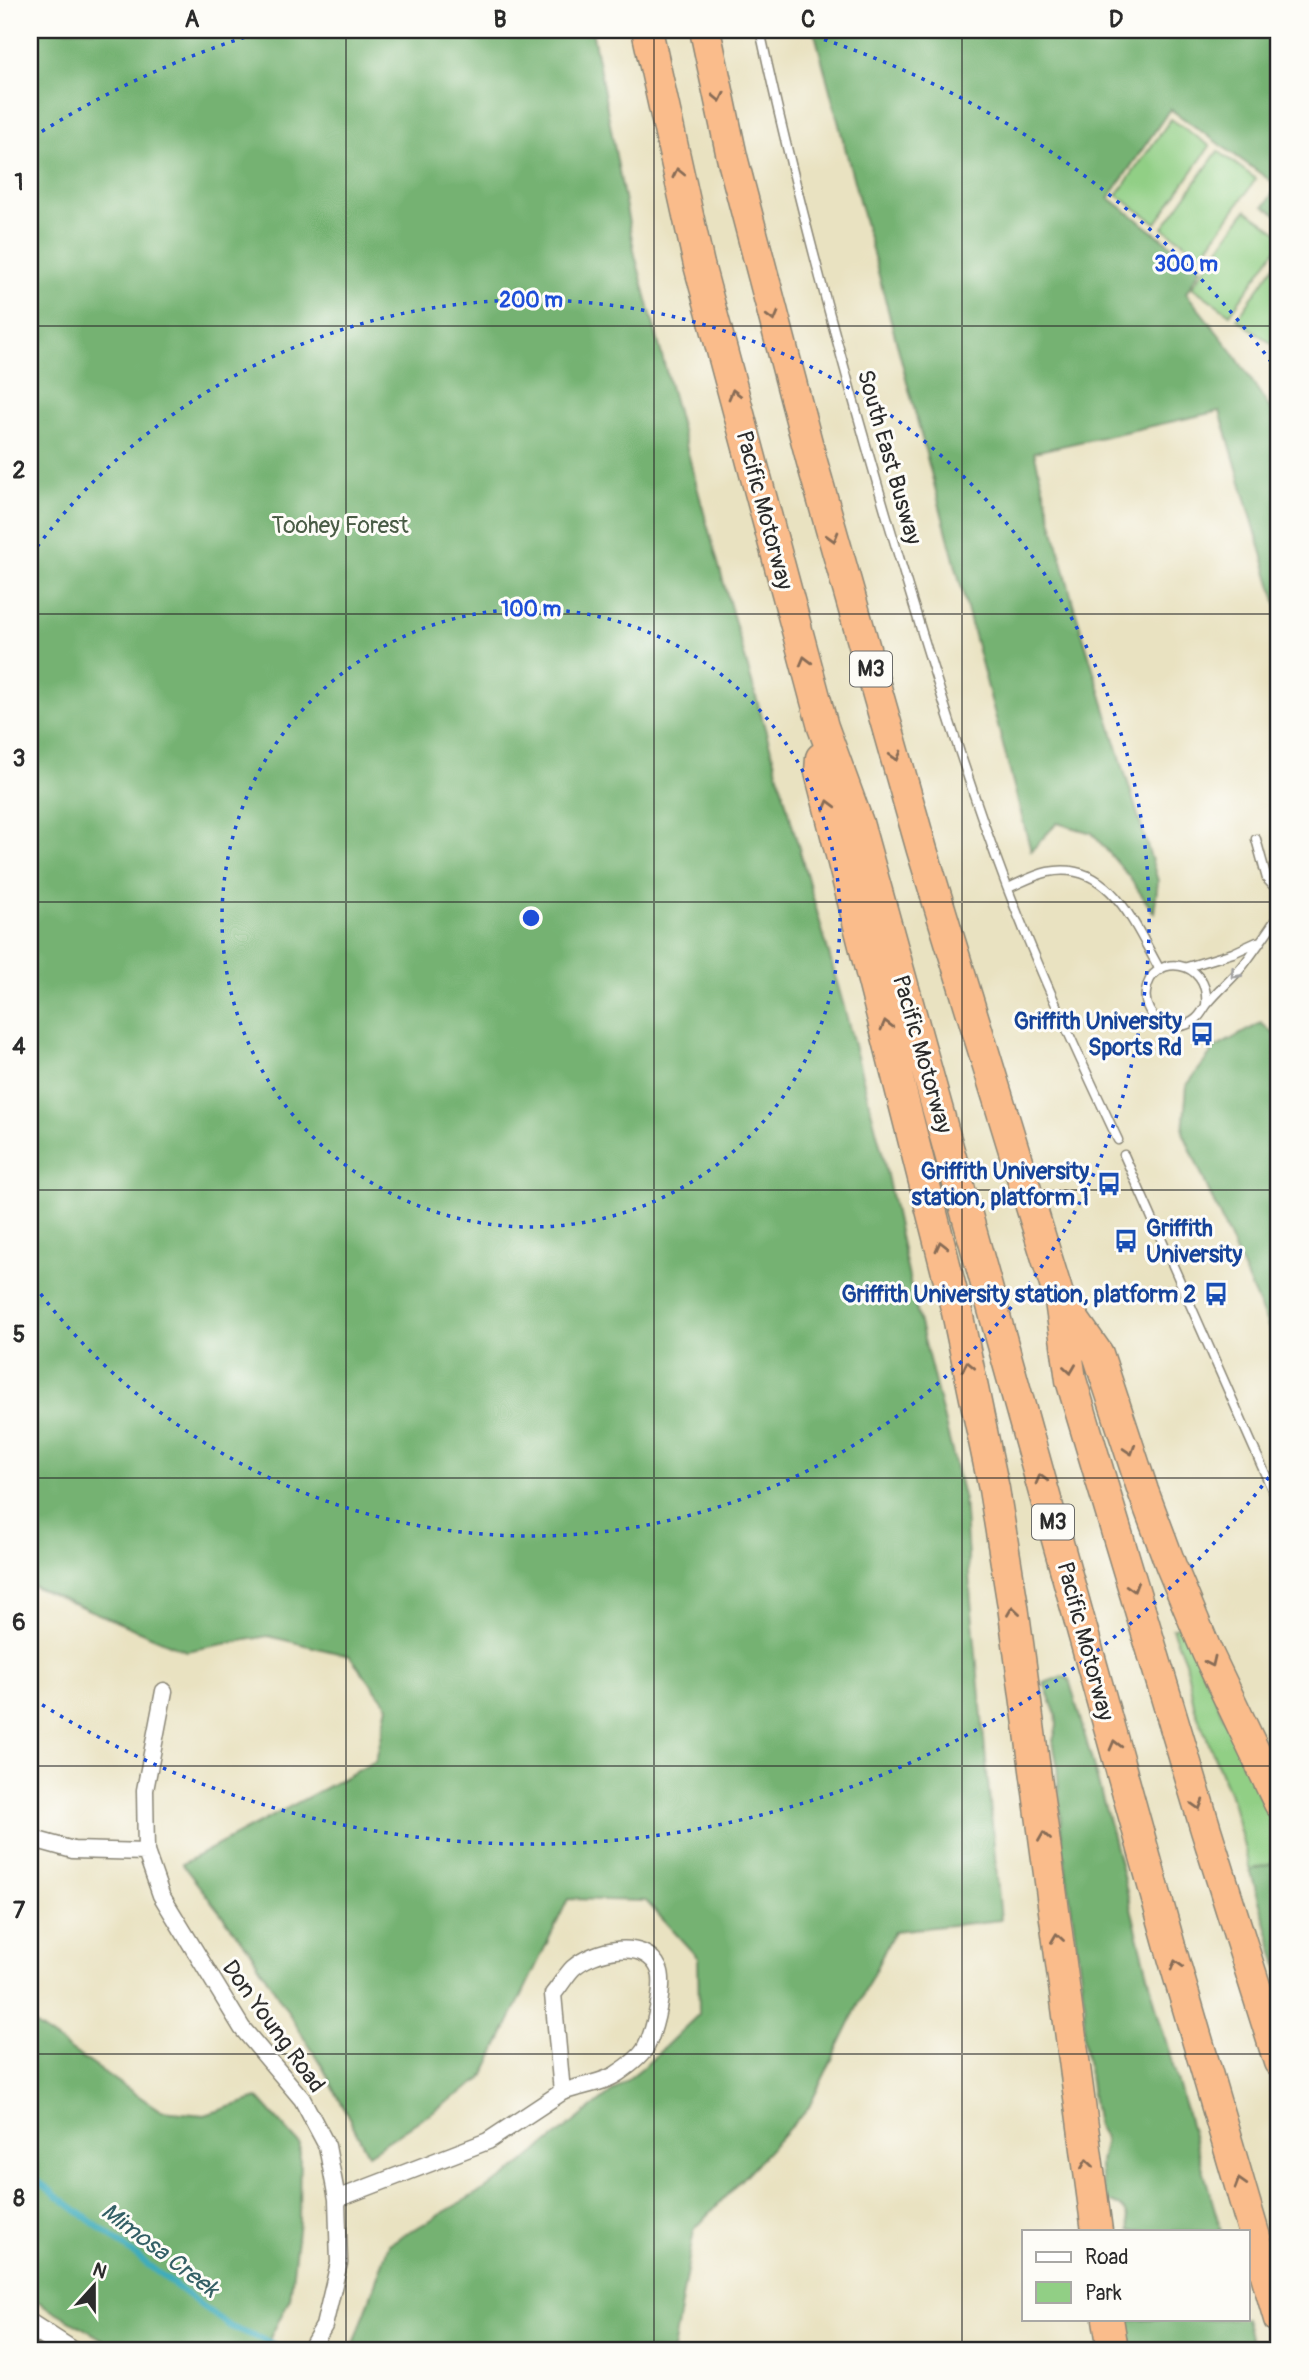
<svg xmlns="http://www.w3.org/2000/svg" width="1309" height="2380" font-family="Pangolin,sans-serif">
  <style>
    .green { fill: #91cf85; stroke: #5e7d58; stroke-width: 2 }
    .forest { fill: #74b272; stroke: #506e4e; stroke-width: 2 }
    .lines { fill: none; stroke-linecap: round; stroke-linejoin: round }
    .stream { stroke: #3eacbc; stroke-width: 6 }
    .service-casing { stroke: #8a8676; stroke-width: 11 }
    .minor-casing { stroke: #8a8676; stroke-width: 19 }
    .tertiary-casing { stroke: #8a8676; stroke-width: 24 }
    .motorway-casing { stroke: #8a8676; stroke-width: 33 }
    .service { stroke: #fff; stroke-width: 8 }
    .minor { stroke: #fff; stroke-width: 16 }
    .tertiary { stroke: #fff; stroke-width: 21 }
    .motorway { stroke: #fabc8b; stroke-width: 30 }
    .oneway { stroke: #886c56 }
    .oneway2 { stroke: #a0a0a0 }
    .grid { fill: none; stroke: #2b2b2b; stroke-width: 2; stroke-opacity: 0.55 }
    .ring { fill: none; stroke: #1d4ed8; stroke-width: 3.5; stroke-dasharray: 3.5 7 }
    .labels { text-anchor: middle; stroke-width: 6; stroke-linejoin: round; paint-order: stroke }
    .shield { fill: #fdfcf7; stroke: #6a6a68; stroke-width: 2 }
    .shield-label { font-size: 21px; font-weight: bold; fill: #2b2b2b }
    .street-label { font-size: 23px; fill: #2b2b2b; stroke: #fdfcf7 }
    .park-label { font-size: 23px; fill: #4a5c46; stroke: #fdfcf7 }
    .transit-label { font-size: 23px; font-weight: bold; fill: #164399; stroke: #fdfcf7; text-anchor: end }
    .water-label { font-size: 24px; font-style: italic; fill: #335f65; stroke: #fdfcf7 }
    .centre { fill: #1d4ed8; stroke: #fdfcf7; stroke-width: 3.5 }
    .ring-label { font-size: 21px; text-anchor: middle; font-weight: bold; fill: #1d4ed8; stroke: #fdfcf7; stroke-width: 6; stroke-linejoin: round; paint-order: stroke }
    .neatline { fill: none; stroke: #2b2b2b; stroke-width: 2.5 }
    .grid-label { font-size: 23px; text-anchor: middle; font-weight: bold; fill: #2b2b2b }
  </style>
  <rect width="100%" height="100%" fill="#fdfcf7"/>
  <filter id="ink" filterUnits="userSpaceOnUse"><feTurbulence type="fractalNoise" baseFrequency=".0143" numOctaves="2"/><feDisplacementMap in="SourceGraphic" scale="14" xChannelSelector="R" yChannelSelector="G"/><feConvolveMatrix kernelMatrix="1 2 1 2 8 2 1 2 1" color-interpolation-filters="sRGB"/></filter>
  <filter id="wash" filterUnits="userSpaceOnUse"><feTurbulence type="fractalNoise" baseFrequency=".00686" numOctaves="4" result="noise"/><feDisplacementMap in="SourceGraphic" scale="28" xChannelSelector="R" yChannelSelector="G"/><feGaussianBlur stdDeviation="1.57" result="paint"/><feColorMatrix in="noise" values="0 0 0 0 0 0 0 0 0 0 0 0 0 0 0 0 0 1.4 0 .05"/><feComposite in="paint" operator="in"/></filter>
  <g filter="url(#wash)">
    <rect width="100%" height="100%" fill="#e9e2c1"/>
    <path class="green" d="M1171 119 1210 146 1156 223 1117 195Z
      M1218 151 1256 179 1202 255 1163 228Z
      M1246 210 1279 233V245L1230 314 1192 287Z
      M1279 259V341L1275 346 1237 319Z
      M1182 1625 1257 1790 1279 1833V1862L1250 1870 1232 1800 1195 1709 1185 1661 1172 1629Z"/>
    <path class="forest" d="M30 30H592L635 255 707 524 844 1007 882 1152 911 1287 964 1500 971 1601 1001 1920 894 1931 809 2107 694 2230 673 2350H352L389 2244 505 2177 647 2064 699 2014 698 1958 646 1901 568 1899 482 2079 368 2154 322 2066 248 1948 182 1864 376 1761 388 1706 350 1656 268 1636 186 1651 30 1585Z
      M814 30H1273L1279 57V216L1264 206 1278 186 1170 109 1109 198 1201 268 1186 293 1232 351 1279 422V611L1220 411 1034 452 1073 603 1158 881 1154 913 1127 874 1092 833 1057 823 1031 851Z
      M1261 1023 1279 1038V1351L1183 1132 1187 1085 1215 1048Z
      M1062 1676 1069 1679 1111 1829 1158 2014 1221 2231H1130C1131 2214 1122 2204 1105 2200 1103 2189 1100 2176 1100 2165 1100 2147 1111 2145 1097 2126L1083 2035 1085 2006 1062 1842 1057 1763 1053 1741 1057 1726 1056 1715 1044 1683Z
      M1279 1862V1969L1250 1870Z
      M30 2022 161 2111 205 2115 258 2098 300 2145 299 2221 290 2298 264 2350H121L30 2297Z
      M1119 2319H1245L1254 2350H1124Z"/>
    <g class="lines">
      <path class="stream" d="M30 2175 206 2309 231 2327 274 2344"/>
    </g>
  </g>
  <g filter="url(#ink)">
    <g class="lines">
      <g class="service-casing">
        <path id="service" d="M760 30C796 196 841 361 889 524 926 646 962 768 1007 887 1040 973 1079 1057 1118 1140
          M1256 839 1267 879 1279 892
          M1008 888C1020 883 1034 875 1048 872 1110 859 1135 926 1160 970
          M1187 967 1233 953 1257 942
          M1206 1005C1211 959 1151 951 1146 992 1142 1019 1175 1037 1196 1019 1202 1014 1204 1007 1209 1002 1219 990 1232 979 1242 967 1255 950 1267 932 1279 915
          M1124 1155 1279 1505"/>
      </g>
      <g class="minor-casing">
        <path id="minor" d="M164 1691 145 1790 146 1852 161 1895 242 2028 302 2099 327 2146 337 2199 339 2263 324 2326 310 2350
          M30 1838 73 1850 146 1852
          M337 2199 488 2141 562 2092 553 1994C560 1986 566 1975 573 1968 593 1950 645 1937 659 1969 666 1984 654 2032 646 2047 642 2056 627 2067 618 2073 604 2083 579 2086 562 2092"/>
      </g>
      <g class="tertiary-casing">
        <path id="tertiary" d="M30 2325 69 2350"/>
      </g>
      <g class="motorway-casing">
        <path id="motorway" d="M647 30 699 265 823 727 858 823 1173 1957 1279 2319
          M705 30 732 157 812 462 922 850 1060 1301 1071 1380 1206 1830 1279 2062
          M821 758 820 772 957 1312 994 1489 1013 1606 1097 2231
          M1063 1304 1098 1354 1143 1491 1171 1566 1207 1652 1279 1803
          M1108 2319 1113 2350"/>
      </g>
      <use href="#service" class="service"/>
      <use href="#minor" class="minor"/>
      <use href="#tertiary" class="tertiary"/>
      <use href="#motorway" class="motorway"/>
    </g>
    <defs><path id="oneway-chevron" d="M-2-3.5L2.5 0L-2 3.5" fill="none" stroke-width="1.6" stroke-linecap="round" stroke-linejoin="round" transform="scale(1.75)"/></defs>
    <g class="oneway">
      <use href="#oneway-chevron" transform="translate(719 97) rotate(78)"/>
      <use href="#oneway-chevron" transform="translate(678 173) rotate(-103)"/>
      <use href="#oneway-chevron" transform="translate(773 317) rotate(75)"/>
      <use href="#oneway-chevron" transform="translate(734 394) rotate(-105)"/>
      <use href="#oneway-chevron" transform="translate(833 537) rotate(74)"/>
      <use href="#oneway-chevron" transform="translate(805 661) rotate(-105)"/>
      <use href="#oneway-chevron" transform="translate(896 756) rotate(74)"/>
      <use href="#oneway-chevron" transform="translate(829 805) rotate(-105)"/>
      <use href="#oneway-chevron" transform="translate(886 1025) rotate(-105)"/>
      <use href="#oneway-chevron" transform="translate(941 1246) rotate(-104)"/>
      <use href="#oneway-chevron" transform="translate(968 1366) rotate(-102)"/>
      <use href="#oneway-chevron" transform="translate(1070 1369) rotate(82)"/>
      <use href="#oneway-chevron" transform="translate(1130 1450) rotate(72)"/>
      <use href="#oneway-chevron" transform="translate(1041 1479) rotate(-105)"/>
      <use href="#oneway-chevron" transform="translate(1133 1587) rotate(73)"/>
      <use href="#oneway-chevron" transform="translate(1013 1611) rotate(-98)"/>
      <use href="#oneway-chevron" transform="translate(1211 1662) rotate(65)"/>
      <use href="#oneway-chevron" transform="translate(1115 1745) rotate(-105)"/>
      <use href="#oneway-chevron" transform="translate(1198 1805) rotate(73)"/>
      <use href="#oneway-chevron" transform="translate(1044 1837) rotate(-98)"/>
      <use href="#oneway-chevron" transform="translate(1057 1938) rotate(-98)"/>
      <use href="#oneway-chevron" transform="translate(1176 1965) rotate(-106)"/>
      <use href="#oneway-chevron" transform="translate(1087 2164) rotate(-98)"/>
      <use href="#oneway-chevron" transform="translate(1240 2183) rotate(-107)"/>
    </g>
    <use class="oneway2" href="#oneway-chevron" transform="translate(1235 974) rotate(132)"/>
  </g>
  <path class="grid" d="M346 30V2350M654 30V2350M962 30V2350M30 326H1279M30 614H1279M30 902H1279M30 1190H1279M30 1478H1279M30 1766H1279M30 2054H1279"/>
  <g class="ring">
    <circle cx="531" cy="918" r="309"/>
    <path d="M31 555A618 618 0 1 1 31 1281"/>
    <path d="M1275 1469A926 926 0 0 1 33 1699M33 137A926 926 0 0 1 268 30M794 30A926 926 0 0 1 1275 367"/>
  </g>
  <defs>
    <g id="bus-bare" transform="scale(1.89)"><path d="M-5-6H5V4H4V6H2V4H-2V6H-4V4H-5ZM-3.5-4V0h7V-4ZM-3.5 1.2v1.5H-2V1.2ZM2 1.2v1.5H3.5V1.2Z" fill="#1a4fb4" stroke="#fdfcf7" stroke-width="2.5" paint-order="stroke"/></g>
  </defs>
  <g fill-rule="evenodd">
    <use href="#bus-bare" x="1202" y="1034"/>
    <use href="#bus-bare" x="1109" y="1184"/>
    <use href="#bus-bare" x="1126" y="1241"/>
    <use href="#bus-bare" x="1216" y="1294"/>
  </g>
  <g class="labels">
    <g class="shield">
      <rect x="850" y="651.5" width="42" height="35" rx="5"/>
      <rect x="1032" y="1504.5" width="42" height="35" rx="5"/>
    </g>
    <g class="shield-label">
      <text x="871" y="676">M3</text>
      <text x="1053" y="1529">M3</text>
    </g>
    <g class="street-label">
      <text transform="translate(890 457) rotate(74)" y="8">South East Busway</text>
      <text transform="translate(765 510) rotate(75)" y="8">Pacific Motorway</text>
      <text transform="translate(923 1054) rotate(74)" y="8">Pacific Motorway</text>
      <text transform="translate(1086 1641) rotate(75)" y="8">Pacific Motorway</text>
      <text transform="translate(274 2026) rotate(54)" y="8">Don Young Road</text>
    </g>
    <g class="park-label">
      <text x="340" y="533">Toohey Forest</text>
    </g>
    <g class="transit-label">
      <text x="1182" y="1029">Griffith University<tspan x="1182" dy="26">Sports Rd</tspan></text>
      <text x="1089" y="1179">Griffith University<tspan x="1089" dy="26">station, platform 1</tspan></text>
      <text x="1146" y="1236" text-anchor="start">Griffith<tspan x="1146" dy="26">University</tspan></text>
      <text x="1196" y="1302">Griffith University station, platform 2</text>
    </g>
    <g class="water-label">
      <text transform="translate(160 2250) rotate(37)" y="8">Mimosa Creek</text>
    </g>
  </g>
  <circle cx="531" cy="918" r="10" class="centre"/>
  <g class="ring-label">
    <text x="1186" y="271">300 m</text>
    <text x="531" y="307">200 m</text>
    <text x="531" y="616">100 m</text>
  </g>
  <rect width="1309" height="2380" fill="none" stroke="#fdfcf7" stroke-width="77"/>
  <rect x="1022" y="2230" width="228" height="91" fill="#fdfcf7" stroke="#a9a8a5" stroke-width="2"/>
  <rect x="1036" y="2252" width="35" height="10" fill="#ffffff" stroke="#a9a8a5" stroke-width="2"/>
  <text x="1085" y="2264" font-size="21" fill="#2b2b2b">Road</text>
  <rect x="1036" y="2282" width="35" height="21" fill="#91cf85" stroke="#a9a8a5" stroke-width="2"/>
  <text x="1085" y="2300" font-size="21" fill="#2b2b2b">Park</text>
  <g transform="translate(94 2286) rotate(21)" stroke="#fdfcf7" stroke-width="5" paint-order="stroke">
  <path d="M0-5L12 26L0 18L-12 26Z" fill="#2b2b2b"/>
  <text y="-10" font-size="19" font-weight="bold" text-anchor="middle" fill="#2b2b2b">N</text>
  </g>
  <rect x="38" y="38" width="1232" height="2304" class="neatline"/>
  <g class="grid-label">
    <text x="192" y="27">A</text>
    <text x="500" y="27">B</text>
    <text x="808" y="27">C</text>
    <text x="1116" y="27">D</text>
    <text x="19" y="190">1</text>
    <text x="19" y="478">2</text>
    <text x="19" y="766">3</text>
    <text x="19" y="1054">4</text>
    <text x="19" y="1342">5</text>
    <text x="19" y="1630">6</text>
    <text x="19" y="1918">7</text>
    <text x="19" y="2206">8</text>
  </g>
</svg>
